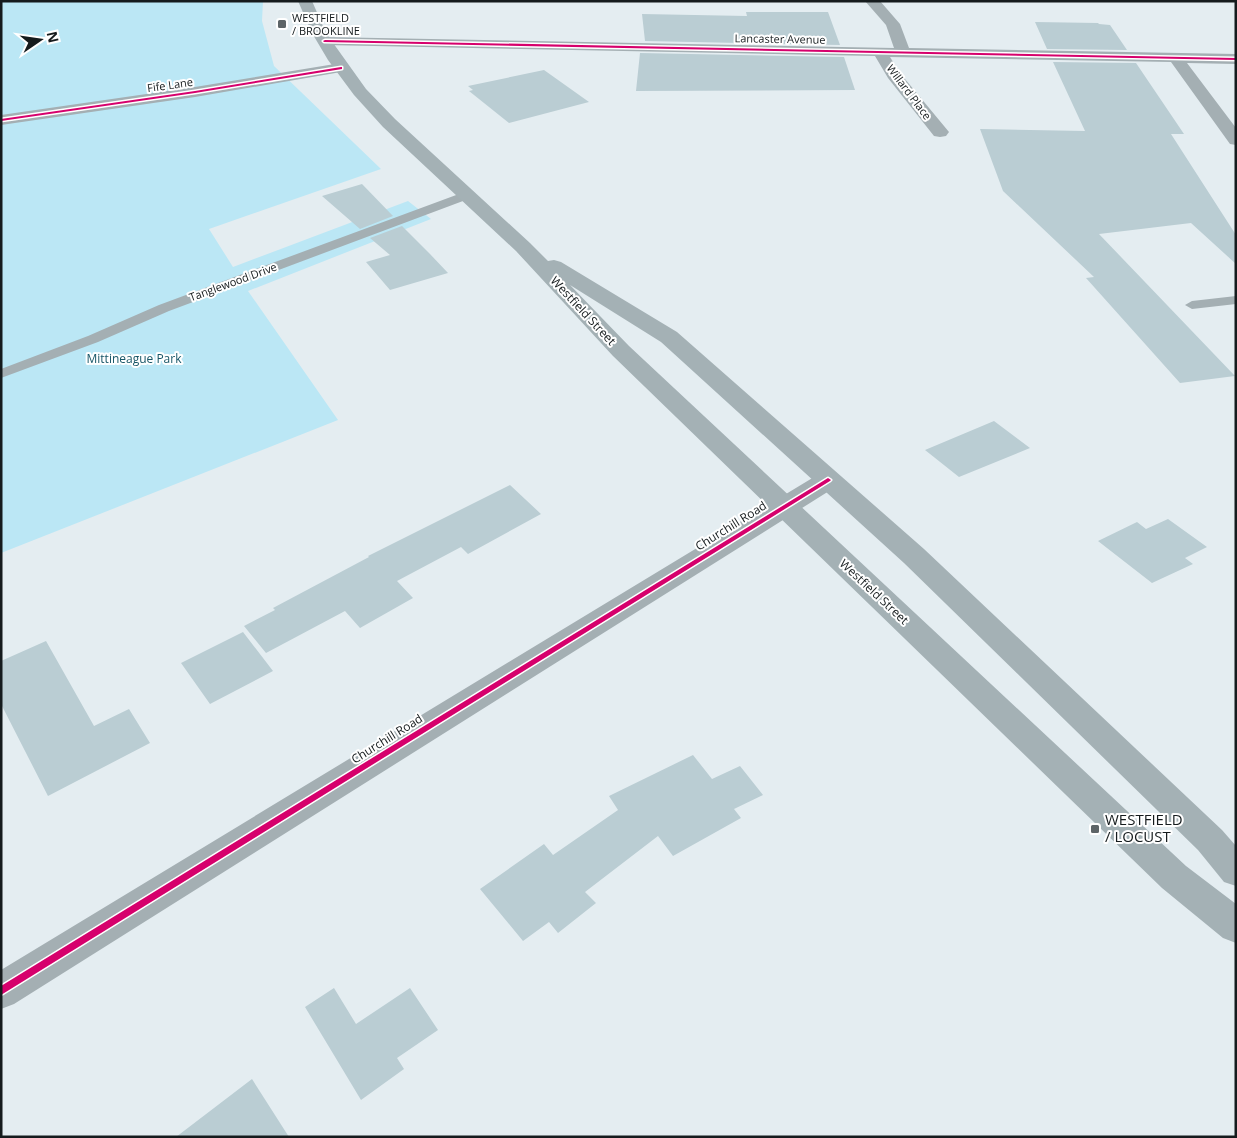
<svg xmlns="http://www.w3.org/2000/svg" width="1237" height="1138" font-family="'Open Sans',sans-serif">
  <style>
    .green { fill: #bbe7f5 }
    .building { fill: #bacdd3 }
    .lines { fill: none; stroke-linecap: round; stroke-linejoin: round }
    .service { fill: #a4afb3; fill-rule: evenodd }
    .minor { fill: #a4afb3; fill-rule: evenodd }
    .primary { fill: #a4b1b5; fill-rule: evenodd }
    .cycleway-casing { stroke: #fff; stroke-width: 3 }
    .cycleway { fill: #d6006c; fill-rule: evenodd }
    .poi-dot { fill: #5d6467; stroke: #fff; stroke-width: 2 }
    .labels { text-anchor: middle; stroke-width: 4; stroke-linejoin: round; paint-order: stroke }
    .far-poi-label { font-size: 11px; fill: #151b1d; stroke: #fff; text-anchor: start }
    .far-street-label { font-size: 11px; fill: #151b1d; stroke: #fff }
    .street-label { font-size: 12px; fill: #151b1d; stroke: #fff }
    .park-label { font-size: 12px; fill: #175667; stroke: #fff }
    .near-poi-label { font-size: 15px; fill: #151b1d; stroke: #fff; text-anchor: start }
  </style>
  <rect width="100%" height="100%" fill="#e4edf1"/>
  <path class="green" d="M1 1H263L262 21 274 66 381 169 209 229 233 267 408 201 431 219 248 291 338 420 1 553Z"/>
  <path class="building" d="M746 12H828L840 45 645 41 642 14 747 16Z
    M1035 22 1098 23 1099 24 1110 25 1127 50 1047 49Z
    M640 53 844 57 855 90 636 91Z
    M1053 62 1136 63 1184 134H1171L1236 235V264L1191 223 1099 234 1235 376 1180 383 1086 278 1094 277 1003 191 980 129 1085 131Z
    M544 70 589 102 509 123 469 91 473 90 468 86Z
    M362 184 393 216 360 229 322 196Z
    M402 226 430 254 448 273 390 290 366 262 390 255 370 238Z
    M994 421 1030 448 959 477 925 450Z
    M510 485 541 514 468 554 461 547 397 581 413 598 360 628 345 611 266 653 244 626 275 610 273 608 369 557 368 556Z
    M1168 519 1207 547 1185 558 1193 564 1152 583 1098 541 1137 522 1146 529Z
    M243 632 273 671 210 704 181 663Z
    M46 641 94 726 129 709 150 743 48 796 1 704V661Z
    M693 755 712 779 740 766 763 795 734 809 741 818 673 856 658 836 585 892 596 903 558 933 549 922 523 941 480 889 544 844 553 855 618 810 609 796Z
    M334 988 356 1024 410 988 438 1030 397 1058 404 1069 361 1100 305 1007Z
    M252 1079 289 1137H176Z"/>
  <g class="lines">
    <path class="service" d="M467 191 473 195 471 198 169 311 98 342 1 378V369L88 336 159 305Z
      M1236 296V304L1192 309 1185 305 1192 301Z"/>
    <path class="minor" d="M865 1H880L900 24 909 48 1236 54V64L1187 63 1236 128V145L1230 144 1171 62 890 57 900 73 949 132 946 136 940 137 934 136 888 78 875 56 325 45 320 44 318 41 320 38 325 37 894 48 886 25Z
      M341 63 347 65 349 68 347 71 195 97 1 125V115L195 87Z
      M828 472 837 474 841 480 837 486 14 1004 1 1009V970L819 474Z"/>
    <path class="primary" d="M298 1H312L326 33 366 89 395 119 530 243 548 261 554 260 561 262 677 332 924 549 1222 830 1236 846V886L1224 882 1198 850 904 563 661 342 570 285 629 346 1186 866 1236 904V943L1223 938 1162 888 613 356 516 251 383 127 354 95 328 60 312 33Z"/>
    <g class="cycleway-casing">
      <path id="cycleway" d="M325 40 1236 58V60L324 42 323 41Z
        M341 67H342V69L195 93 1 121V119L195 91Z
        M828 478 831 480 830 481 1 995V986Z"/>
    </g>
    <use href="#cycleway" class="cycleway"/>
  </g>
  <g class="poi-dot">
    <rect x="277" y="19" width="10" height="10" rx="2.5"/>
    <rect x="1090" y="824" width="10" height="10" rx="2.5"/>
  </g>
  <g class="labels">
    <g class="far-poi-label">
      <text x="292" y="22">WESTFIELD<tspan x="292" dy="13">/ BROOKLINE</tspan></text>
    </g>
    <g class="far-street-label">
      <text transform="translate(780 39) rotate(1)" y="4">Lancaster Avenue</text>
      <text transform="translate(170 85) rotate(-8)" y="4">Fife Lane</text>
      <text transform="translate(909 92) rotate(53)" y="4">Willard Place</text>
      <text transform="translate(233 282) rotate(-20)" y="4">Tanglewood Drive</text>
    </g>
    <g class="street-label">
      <text transform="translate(583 311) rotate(47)" y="4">Westfield Street</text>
      <text transform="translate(731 526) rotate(-32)" y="4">Churchill Road</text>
      <text transform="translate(874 592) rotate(43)" y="4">Westfield Street</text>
      <text transform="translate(387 739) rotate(-32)" y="4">Churchill Road</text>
    </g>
    <g class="park-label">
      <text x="134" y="363">Mittineague Park</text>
    </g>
    <g class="near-poi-label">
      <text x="1105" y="825">WESTFIELD<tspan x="1105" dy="17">/ LOCUST</tspan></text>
    </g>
  </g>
  <rect width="1237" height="1138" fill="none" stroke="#151b1d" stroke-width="5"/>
  <g transform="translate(40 40) rotate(77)" stroke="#ffffff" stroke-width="4" paint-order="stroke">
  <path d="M0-4L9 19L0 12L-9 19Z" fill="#151b1d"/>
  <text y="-8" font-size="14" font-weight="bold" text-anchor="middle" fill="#151b1d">N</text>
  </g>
</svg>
